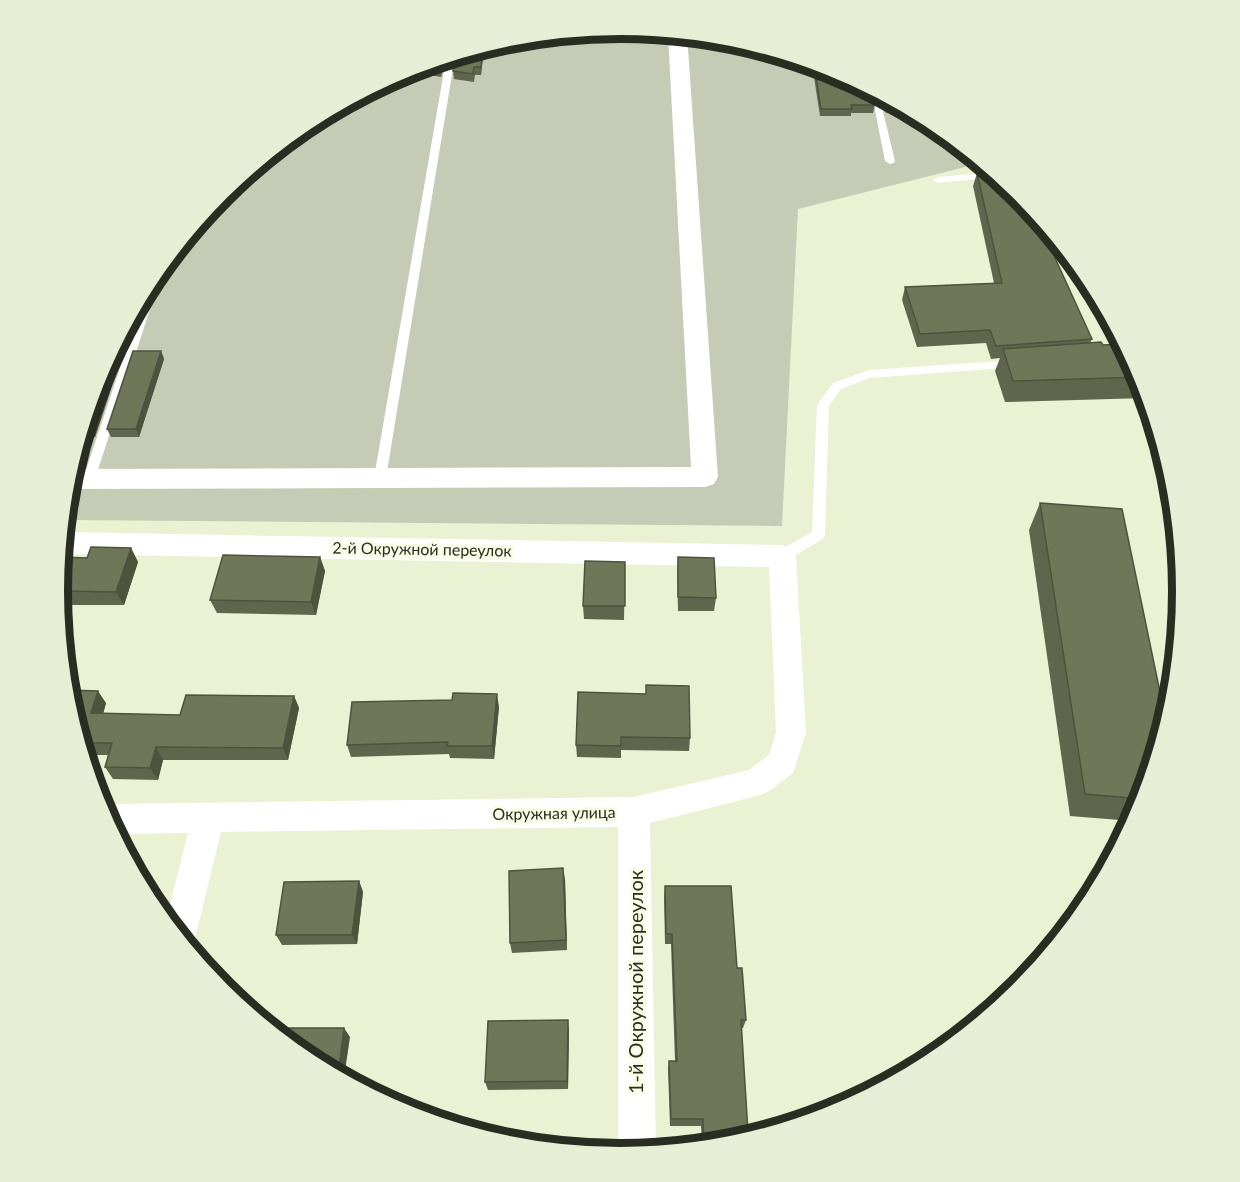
<svg xmlns="http://www.w3.org/2000/svg" width="1240" height="1182" font-family="Lato,sans-serif">
  <style>
    .green { fill: #c6cbb6 }
    .lines { fill: none; stroke-linecap: round; stroke-linejoin: round }
    .lane { fill: #fff; fill-rule: evenodd }
    .street { fill: #fff; fill-rule: evenodd }
    .wall { fill: #60664d }
    .shaded-wall { fill: #4e533e }
    .building { fill: #707759; stroke: #4e533e; stroke-width: 1.5 }
    .labels { text-anchor: middle; stroke-width: 6; stroke-linejoin: round; paint-order: stroke }
    .street-label { font-size: 16px; fill: #2a2d21; stroke: #f8fee5 }
    .near-street-label { font-size: 20px; fill: #2a2d21; stroke: #f8fee5 }
    .rim { fill: none; stroke: #2a2d21; stroke-width: 8 }
  </style>
  <rect width="100%" height="100%" fill="#eaf2d3"/>
  <path class="green" d="M620 29 730 39 836 71 933 123 981 163 798 209 782 526 65 520 68 481 100 375 153 278 222 193 308 123 405 71 511 39Z"/>
  <g class="lines">
    <path class="lane" d="M455 56 386 478 380 483 374 478 446 59Z
      M871 90 879 95 895 161 894 163 890 164 885 161Z
      M992 172 998 177 938 183 933 180 938 177Z
      M160 269 162 272 95 479 89 484 85 482 83 479 145 293Z
      M1015 360 1021 364 1019 367 870 378 841 389 829 406 825 535 823 539 787 560H777L775 556 777 552 812 532 817 405 833 383 869 370Z"/>
    <path class="street" d="M668 34 687 35 718 477 714 484 705 487 68 489 72 469 691 467Z
      M63 532 782 545 792 548 796 556 806 733 793 773 768 792 757 796 650 823 656 1150 618 1152V827L221 832 196 935 189 948 166 920 188 833 115 834 101 807 107 804 634 797 749 770 769 755 776 733 769 567 62 554Z"/>
  </g>
  <path class="wall" d="M484 47 481 75H475L474 82 454 79 453 71 455 56Z
    M444 60 441 77 406 71Z
    M812 64 836 71 875 105 873 113H851V116H820Z
    M882 96 909 111 908 113H886Z
    M977 173 1018 194 1063 248 1051 249 1092 339 1090 343 1103 345 1140 376 1146 398 1005 402 995 371 1000 358 991 359 986 343 917 347 902 300 905 287 994 283 973 186Z
    M161 351 164 359 139 437H111L107 429Z
    M121 359 95 437H82L100 375Z
    M1040 503 1166 721 1140 807 1132 821 1070 816 1029 530Z
    M131 548 138 562 124 605H72L68 616H60L58 591 87 558Z
    M320 557 325 571 316 615 217 613 210 600Z
    M678 557 716 598 714 611H678L677 571Z
    M625 562 624 620 584 619 583 606Z
    M578 692 690 738 689 751 621 750V758L577 757 576 745Z
    M294 696 299 708 288 760H163L158 780 113 779 105 767 108 755H85L68 700 106 703 103 713 180 715Z
    M499 707 494 759 450 758 449 754 351 757 347 745Z
    M565 879 567 950 512 953 510 943Z
    M359 881 363 892 357 944 282 945 276 935Z
    M665 886 737 968 746 1020 743 1028H741L729 1143 702 1145 701 1126H670L668 1069 669 1061H675L671 944H665L664 897Z
    M569 1029 568 1089 488 1090 485 1082Z"/>
  <path class="shaded-wall" d="M484 47 481 75V67L483 48Z
    M441 60H444L441 77 440 69Z
    M161 351 164 359 139 437 136 429Z
    M117 352 121 359 95 437 91 429Z
    M131 548 138 562 124 605 116 592Z
    M320 557 325 571 316 615 311 602Z
    M63 591 72 605 68 616 59 602Z
    M98 691 106 703 100 726 91 713Z
    M497 694 499 707 494 759 492 746Z
    M294 696 299 708 288 760 283 748Z
    M156 747 163 760 158 780 150 768Z
    M563 868 565 879 567 950 566 940Z
    M359 881 363 892 357 944 352 935Z
    M568 1020 569 1029 568 1089 567 1081Z
    M344 1028 350 1037 344 1078 338 1075Z"/>
  <path class="building" d="M483 48 481 67H474L473 74 453 71 455 56Z
    M441 60 440 69 422 66Z
    M814 65 836 71 872 91 875 105H851L852 109H821Z
    M885 98 898 105H887Z
    M977 173H993L1018 194 1053 236H1045L1092 339 996 346 990 330 920 334 905 287 1002 283Z
    M1101 342 1103 345 1123 344 1140 377 1013 381 1003 349Z
    M133 351H161L136 429H107Z
    M113 352H117L91 429H84L100 375Z
    M1040 503 1122 509 1166 721 1142 799 1085 794Z
    M91 547 131 548 116 592 63 591 59 602 58 591 61 557 87 558Z
    M223 555 320 557 311 602 210 600Z
    M678 557 714 558 716 598 678 597Z
    M585 561 625 562V606H583Z
    M646 685 689 686 690 738 621 737V746L576 745 578 692 646 694Z
    M67 690 98 691 91 713 180 715 186 695 294 696 283 748 156 747 150 768 105 767 112 743H81L68 700Z
    M453 693 497 694 492 746H447L448 742 347 745 352 702 452 700Z
    M563 868 566 940 510 943 509 871Z
    M359 881 352 935H276L284 882Z
    M665 886H731L737 968H742L746 1020H741L748 1132 767 1131 729 1143 704 1145 703 1119H671L669 1061H677L672 934H666Z
    M568 1020 567 1081 485 1082 488 1021Z
    M270 1028H344L338 1075 307 1059Z"/>
  <g class="labels">
    <g class="street-label">
      <text transform="translate(422 549) rotate(1)" y="6">2-й Окружной переулок</text>
      <text transform="translate(554 813) rotate(-1)" y="6">Окружная улица</text>
    </g>
    <g class="near-street-label">
      <text transform="translate(636 982) rotate(-90)" y="7">1-й Окружной переулок</text>
    </g>
  </g>
  <path d="M0 0H1240V1182H0ZM68 591a552 552 0 1 1 1104 0a552 552 0 1 1-1104 0Z" fill="#e8edd5" fill-rule="evenodd"/>
  <path class="rim" d="M68 591a552 552 0 1 1 1104 0a552 552 0 1 1-1104 0Z"/>
</svg>
